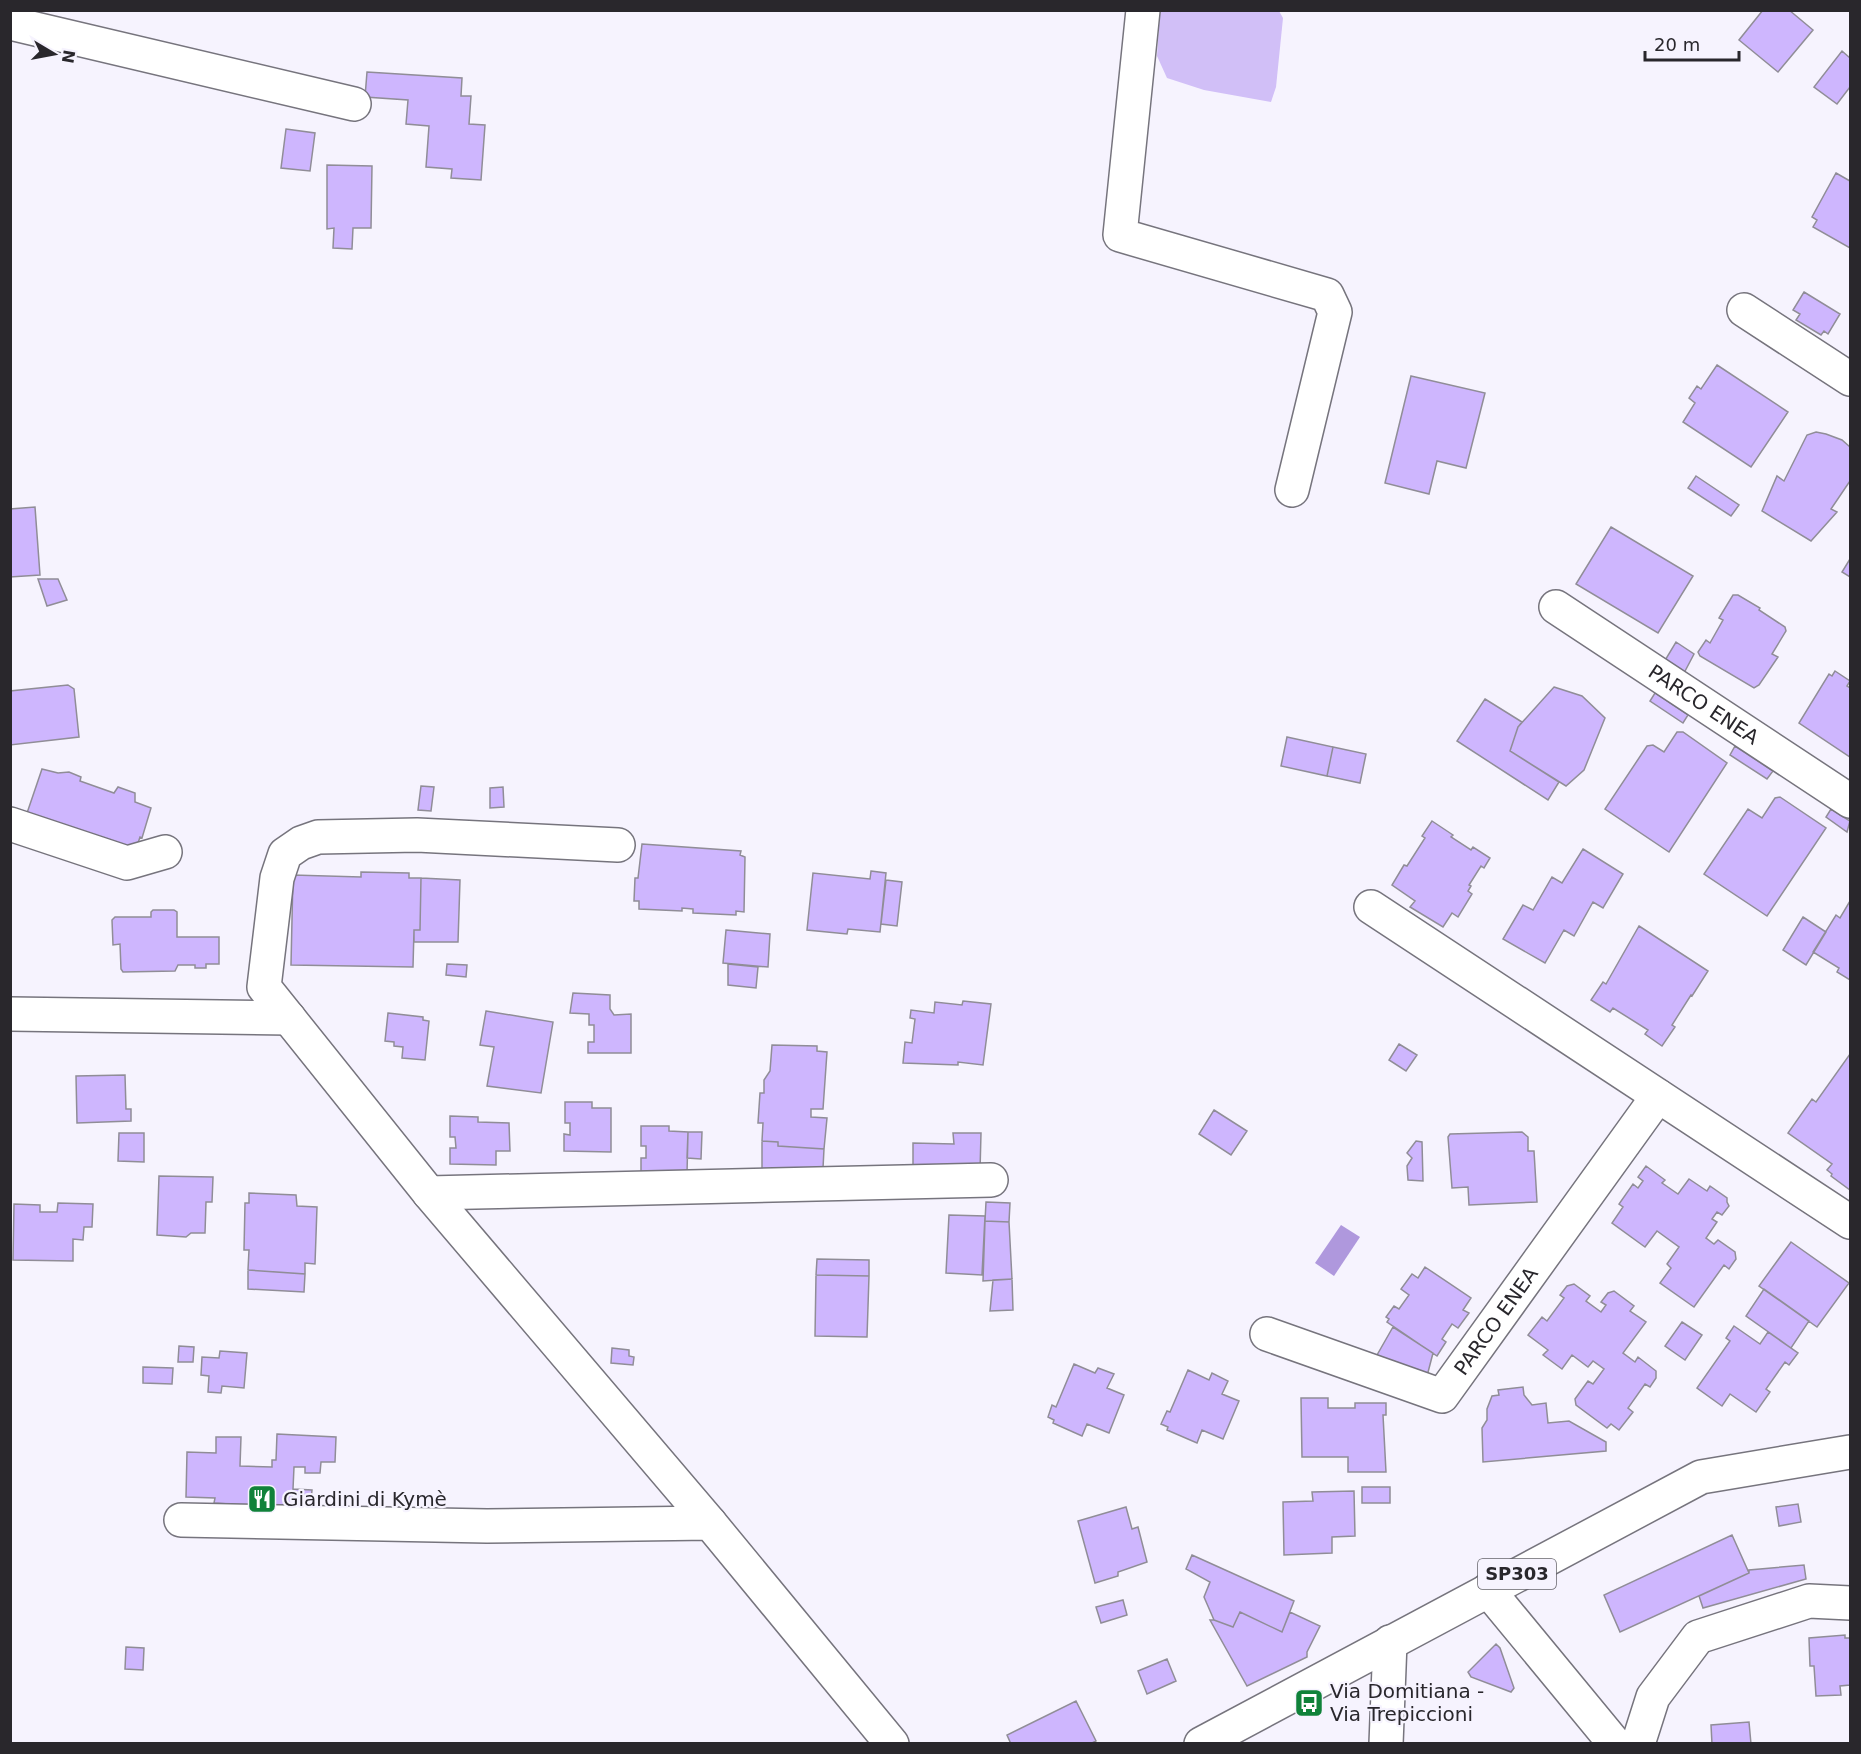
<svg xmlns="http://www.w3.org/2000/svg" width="1861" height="1754" font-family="'DejaVu Sans',sans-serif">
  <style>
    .green { fill: #d1bff7 }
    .water { fill: #af98dd }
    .building { fill: #ceb6fe; stroke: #908d97; stroke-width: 1.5 }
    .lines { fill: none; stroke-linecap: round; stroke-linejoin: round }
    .minor-casing { stroke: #76747d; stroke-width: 36 }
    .major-casing { stroke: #76747d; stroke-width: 36 }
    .minor { stroke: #fff; stroke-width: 33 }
    .major { stroke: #fff; stroke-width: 33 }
    .labels { text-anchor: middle; stroke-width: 4.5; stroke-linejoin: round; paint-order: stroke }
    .shield { fill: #f6f3fe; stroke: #66646b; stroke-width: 1.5 }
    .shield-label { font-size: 18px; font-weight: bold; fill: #29272c }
    .street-label { font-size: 20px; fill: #29272c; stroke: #f6f3fe }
    .poi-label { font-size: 20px; fill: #29272c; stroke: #f6f3fe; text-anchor: start }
  </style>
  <rect width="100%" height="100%" fill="#f6f3fe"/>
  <path class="green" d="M1160 11H1279L1283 18 1276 87 1271 102 1204 90 1167 78 1157 56Z"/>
  <path class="water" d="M1341 1225 1360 1237 1334 1276 1315 1263Z"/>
  <path class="building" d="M1763 10H1789L1813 30 1778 72 1739 40Z
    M1842 51 1850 58V87L1837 104 1814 87Z
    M367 72 462 78 461 96H471L469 124 485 125 481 180 451 178 452 169 426 167 429 126 406 124 408 100 365 97Z
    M286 129 315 133 310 171 281 168Z
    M327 165 372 166 371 228H353L352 249 333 248 334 228 327 229Z
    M1836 173 1850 181V248L1813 227 1817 220 1812 217Z
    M1804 292 1840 314 1828 334 1824 331 1821 335 1796 320 1800 314 1793 310Z
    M1717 365 1788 412 1751 467 1683 422 1695 403 1689 398 1697 386 1701 389Z
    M1411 376 1485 393 1466 468 1437 461 1429 494 1385 483Z
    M1816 432 1826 434 1842 440 1850 447V481L1831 509 1837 512 1811 541 1762 511 1777 476 1784 481 1807 435Z
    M1696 476 1739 505 1731 516 1688 488Z
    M35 507 40 575 10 577V509Z
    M1611 527 1693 576 1658 633 1576 584Z
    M1850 559V577L1842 572Z
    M38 579H58L67 600 47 606Z
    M1733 595H1738L1760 608 1759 610 1785 627 1786 631 1772 654 1778 657 1759 685 1754 688 1700 656 1698 652 1706 640 1710 643 1723 620 1719 618Z
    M1676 642 1694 654 1683 675 1664 662Z
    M1835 671 1850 681 1847 686 1850 688V757L1799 723 1829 674 1832 676Z
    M68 685 74 689 79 737 10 745V691Z
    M1554 687 1582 696 1605 718 1584 770 1566 786 1510 751 1518 727Z
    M1655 693 1688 715 1683 723 1650 701Z
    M1485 699 1522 722 1518 727 1510 751 1559 782 1548 800 1457 741Z
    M1677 732H1683L1727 763 1669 852 1605 809 1647 746 1653 745 1664 752Z
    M1287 737 1333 747 1327 776 1281 766Z
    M1735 746 1773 771 1767 779 1730 755Z
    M1333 747 1366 754 1360 783 1327 776Z
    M42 769 58 773 69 772 81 777 80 781 114 793 118 787 135 793V802L151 808 142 838 140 837 134 855 26 816Z
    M421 786 434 787 431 811 418 810Z
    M503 787 504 807 490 808V788Z
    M1780 797 1826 828 1767 916 1704 874 1748 809 1762 818 1775 798Z
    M1831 809 1850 821 1847 832 1826 817Z
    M1432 821 1453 835 1451 837 1471 850 1473 847 1490 858 1484 868 1481 866 1469 885 1471 886 1468 891 1472 894 1458 917 1452 913 1443 927 1410 907 1415 901 1392 885 1404 865 1407 866 1425 838 1422 836Z
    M642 844 741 851 740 855 745 857 744 912 736 911V915L693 913V909L682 908V911L639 909V901H634L635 878H638Z
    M1583 849 1623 874 1603 908 1593 902 1574 936 1564 930 1545 963 1503 939 1523 905 1533 910 1552 877 1562 883Z
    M871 871 886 873 880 932 848 929 847 934 807 930 813 873 870 879Z
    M361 872 409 873V878H421L420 930H414L413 967 291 965 293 875 361 877Z
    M421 878 460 880 458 942H414V930H420Z
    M886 880 902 882 897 926 881 924Z
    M1850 901V980L1837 972 1839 968 1813 952 1836 915 1840 918Z
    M153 910H174L177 912V937H219V964H206V968H195V965H178L175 971 123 972 121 969 120 944 113 945 112 920 115 917H151V912Z
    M1803 917 1826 932 1806 965 1783 950Z
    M1639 926 1708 971 1692 996 1691 995 1672 1025 1675 1027 1662 1046 1645 1034 1648 1030 1613 1008 1610 1012 1591 1000 1603 982 1606 984Z
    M726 930 770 934 768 967 723 963Z
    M447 964 467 965 466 977 446 975Z
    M728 964 758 967 756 988 728 985Z
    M573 993 610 995V1009L614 1015 631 1014V1053H588V1042H594V1025H589V1014L570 1013Z
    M963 1001 991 1004 983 1065 958 1062V1065L903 1063 905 1042 912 1043 915 1019 910 1018 911 1010 934 1013 935 1002 962 1005Z
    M486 1011 553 1022 541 1093 487 1086 494 1047 480 1045Z
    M388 1013 423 1017V1020L429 1021 425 1060 402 1058 403 1047 394 1046V1042L385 1041Z
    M1399 1044 1417 1055 1406 1071 1389 1060Z
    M772 1045 817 1046V1051L827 1052 823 1109H811V1117L827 1118 824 1149 778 1146V1142L762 1141 763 1123H758L760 1093H764V1080L770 1071Z
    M1850 1054V1190L1831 1176 1832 1174 1827 1170 1832 1164 1788 1133 1812 1099 1816 1102Z
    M125 1075 126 1109H131V1121L77 1123 76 1076Z
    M565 1102H592V1108H611V1152L564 1151V1134L570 1135V1123H565Z
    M1214 1110 1247 1131 1231 1155 1199 1134Z
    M450 1116 478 1117V1122L509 1123 510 1151H496V1165L450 1164V1148H456L455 1137H450Z
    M641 1126H669V1131L688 1132 687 1174H641V1158H646V1146H641Z
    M688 1132H702L701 1159 687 1158Z
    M1522 1132 1528 1137V1151H1534L1537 1202 1469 1205 1468 1187 1452 1188 1448 1137 1450 1134Z
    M119 1133H144V1162L118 1161Z
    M953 1133H981L980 1171H913V1143L954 1144Z
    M762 1141 778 1142V1146L824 1149 823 1168 762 1172Z
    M1416 1141 1422 1142 1423 1181 1408 1180 1407 1166 1412 1158 1407 1153Z
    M1646 1166 1665 1180 1662 1183 1678 1194 1689 1179 1707 1191 1710 1186 1727 1198V1202L1729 1206 1722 1215 1717 1212 1712 1219 1717 1222 1706 1238 1714 1244 1718 1240 1735 1252 1736 1259 1729 1269 1724 1265 1694 1307 1660 1283 1671 1268 1667 1264 1679 1247 1657 1231 1645 1247 1612 1223 1623 1207 1619 1204 1633 1184 1638 1188 1643 1181 1638 1177Z
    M159 1176 213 1177 212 1202H206L205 1233H191L186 1237 157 1235Z
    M249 1193 296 1195 297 1206 317 1207 315 1264 305 1263V1274L248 1270 249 1250H244L245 1203H249Z
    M986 1202 1010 1203 1009 1222 985 1221Z
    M58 1203 93 1204 92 1227H84L83 1240 73 1239V1261L13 1260 14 1204 40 1205V1212H57Z
    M949 1215 985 1216 982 1275 946 1273Z
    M985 1221 1009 1222 1012 1279 983 1281Z
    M1791 1242 1849 1283 1817 1327 1759 1286Z
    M817 1259 869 1260V1276L816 1275Z
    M1425 1267 1471 1298 1463 1310 1469 1313 1458 1328 1452 1324 1442 1339 1446 1342 1437 1356 1387 1322 1389 1319 1386 1317 1394 1306 1399 1309 1409 1295 1401 1289 1412 1274 1418 1278Z
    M248 1270 305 1274 304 1292 248 1289Z
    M816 1275 869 1276 867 1337 815 1336Z
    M1012 1279 1013 1310 990 1311 993 1280Z
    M1574 1284 1590 1296 1586 1301 1601 1312 1606 1305 1601 1302 1608 1293 1614 1291 1634 1306 1630 1311 1646 1322 1623 1353 1635 1362 1638 1357 1656 1371V1378L1650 1387 1645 1384 1628 1408 1633 1412 1619 1430 1611 1424 1607 1428 1576 1405 1575 1399 1588 1381 1593 1384 1604 1369 1593 1361 1588 1367 1572 1355 1562 1369 1543 1355 1548 1350 1528 1335 1542 1317 1547 1321 1564 1298 1560 1295 1567 1286Z
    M1764 1289 1809 1321 1791 1348 1746 1316Z
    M1682 1322 1702 1335 1685 1360 1665 1346Z
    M1734 1326 1760 1344 1768 1332 1798 1353 1789 1365 1785 1362 1766 1389 1770 1392 1756 1412 1730 1394 1722 1406 1697 1388 1730 1341 1726 1338Z
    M1393 1327 1433 1353 1426 1380 1373 1362Z
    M179 1346 194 1347 193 1362H178Z
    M612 1348 629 1350V1356L634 1357 633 1365 611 1363Z
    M220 1351 247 1353 244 1388 222 1386 221 1393 208 1392 209 1376 201 1375 202 1357 219 1358Z
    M1074 1364 1095 1373 1098 1368 1114 1374 1107 1388 1124 1395 1109 1433 1087 1424 1082 1436 1053 1423 1054 1420 1048 1417 1052 1405 1056 1407Z
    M143 1367 173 1368 172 1384 143 1383Z
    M1188 1370 1209 1380 1212 1373 1228 1381 1222 1394 1239 1401 1223 1439 1202 1430 1197 1443 1167 1430 1168 1427 1161 1424 1167 1411 1170 1412Z
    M1523 1387 1524 1395 1532 1405 1546 1403 1548 1423 1569 1421 1606 1442V1451L1483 1462 1482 1428 1487 1420V1409L1492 1396 1499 1395 1498 1390Z
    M1301 1398H1328V1408H1355V1403H1386V1415H1383L1386 1472H1348V1457H1302Z
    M277 1434 336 1437 335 1462H321L320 1473H305V1467H294L292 1511 260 1506 214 1503 215 1498 186 1497 187 1452 216 1453V1437H241L240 1466 272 1467V1460H276Z
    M1362 1487H1390V1503H1362Z
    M293 1489 312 1490 311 1501 293 1500Z
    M1354 1491 1355 1536 1332 1537V1553L1284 1555 1283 1502 1313 1501 1312 1492Z
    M1798 1504 1801 1522 1779 1526 1776 1507Z
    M1126 1507 1132 1529 1138 1527 1147 1562 1118 1572V1576L1095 1583 1078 1521Z
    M1732 1535 1749 1573 1620 1632 1604 1595Z
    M1192 1555 1294 1601 1282 1632 1240 1612 1233 1627 1214 1620 1204 1597 1210 1582 1186 1569Z
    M1804 1565 1806 1579 1703 1608 1699 1596 1749 1573V1570Z
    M1123 1600 1127 1615 1101 1623 1096 1607Z
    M1240 1612 1282 1632 1290 1612 1320 1626 1307 1652V1657L1247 1686 1210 1620H1214L1233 1627Z
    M1845 1635V1638H1850V1685L1840 1686 1841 1695 1816 1696 1814 1666H1810L1809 1638Z
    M1496 1644 1500 1648 1514 1688 1511 1692 1471 1677 1468 1672Z
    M126 1647 144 1648 143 1670 125 1669Z
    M1167 1659 1176 1681 1147 1694 1138 1671Z
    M1076 1701 1096 1741 1090 1744H1011L1007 1735Z
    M1749 1722 1751 1744H1712L1711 1725Z"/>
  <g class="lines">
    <g class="minor-casing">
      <g id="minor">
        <path d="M1143 10 1120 235 1327 295 1335 312 1292 490"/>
        <path d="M10 23 354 104"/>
        <path d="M1744 310 1850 379"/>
        <path id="s1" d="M1556 607 1850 801"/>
        <path d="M10 824 127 863 165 852"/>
        <path d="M618 845 417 835 318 837 301 843 285 854 277 878 264 987 429 1193 710 1523"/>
        <path d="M1371 907 1850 1222"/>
        <path d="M10 1014 289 1018"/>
        <path d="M429 1193 991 1180"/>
        <path id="s2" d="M1267 1334 1442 1396 1658 1096"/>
        <path d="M181 1520 487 1526 710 1523 892 1744"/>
        <path d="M1488 1590 1615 1744"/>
        <path d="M1386 1744 1390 1642"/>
        <path d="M1638 1744 1653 1697 1698 1637 1809 1601 1850 1603"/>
      </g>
    </g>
    <g class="major-casing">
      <path id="major" d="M1201 1744 1701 1477 1850 1452"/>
    </g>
    <use href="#minor" class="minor"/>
    <use href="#major" class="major"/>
  </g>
  <defs>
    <g id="restaurant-square" transform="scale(1.5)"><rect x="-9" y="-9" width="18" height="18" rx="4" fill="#10823a" stroke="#f6f3fe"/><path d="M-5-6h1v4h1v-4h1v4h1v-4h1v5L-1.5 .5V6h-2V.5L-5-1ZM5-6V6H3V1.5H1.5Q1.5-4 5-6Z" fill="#fff"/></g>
    <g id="bus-square" transform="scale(1.5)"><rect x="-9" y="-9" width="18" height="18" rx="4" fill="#10823a" stroke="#f6f3fe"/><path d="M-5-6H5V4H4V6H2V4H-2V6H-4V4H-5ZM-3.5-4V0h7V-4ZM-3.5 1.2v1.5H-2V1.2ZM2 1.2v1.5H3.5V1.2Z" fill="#fff"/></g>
  </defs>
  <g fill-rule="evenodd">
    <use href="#restaurant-square" x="262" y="1499"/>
    <use href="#bus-square" x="1309" y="1703"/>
  </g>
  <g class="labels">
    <rect class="shield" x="1478" y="1559" width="78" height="30" rx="4.5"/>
    <g class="shield-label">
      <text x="1517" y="1580">SP303</text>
    </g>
    <g class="street-label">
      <text dy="7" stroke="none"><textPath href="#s1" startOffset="177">PARCO ENEA</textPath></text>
      <text dy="7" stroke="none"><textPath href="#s2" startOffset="278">PARCO ENEA</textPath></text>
    </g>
    <g class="poi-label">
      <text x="283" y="1506">Giardini di Kymè</text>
      <text x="1330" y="1698">Via Domitiana -<tspan x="1330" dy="23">Via Trepiccioni</tspan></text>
    </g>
  </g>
  <rect width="1861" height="1754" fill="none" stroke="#29272c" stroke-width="24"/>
  <g transform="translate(54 54) rotate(100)" stroke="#f6f3fe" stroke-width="4.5" paint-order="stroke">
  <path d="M0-4.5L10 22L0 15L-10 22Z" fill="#29272c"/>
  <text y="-9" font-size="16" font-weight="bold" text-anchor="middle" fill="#29272c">N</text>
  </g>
  <path d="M1645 51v9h94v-9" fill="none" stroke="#29272c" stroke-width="3"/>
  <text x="1654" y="51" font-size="18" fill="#29272c" stroke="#f6f3fe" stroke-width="4.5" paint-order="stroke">20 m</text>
</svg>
